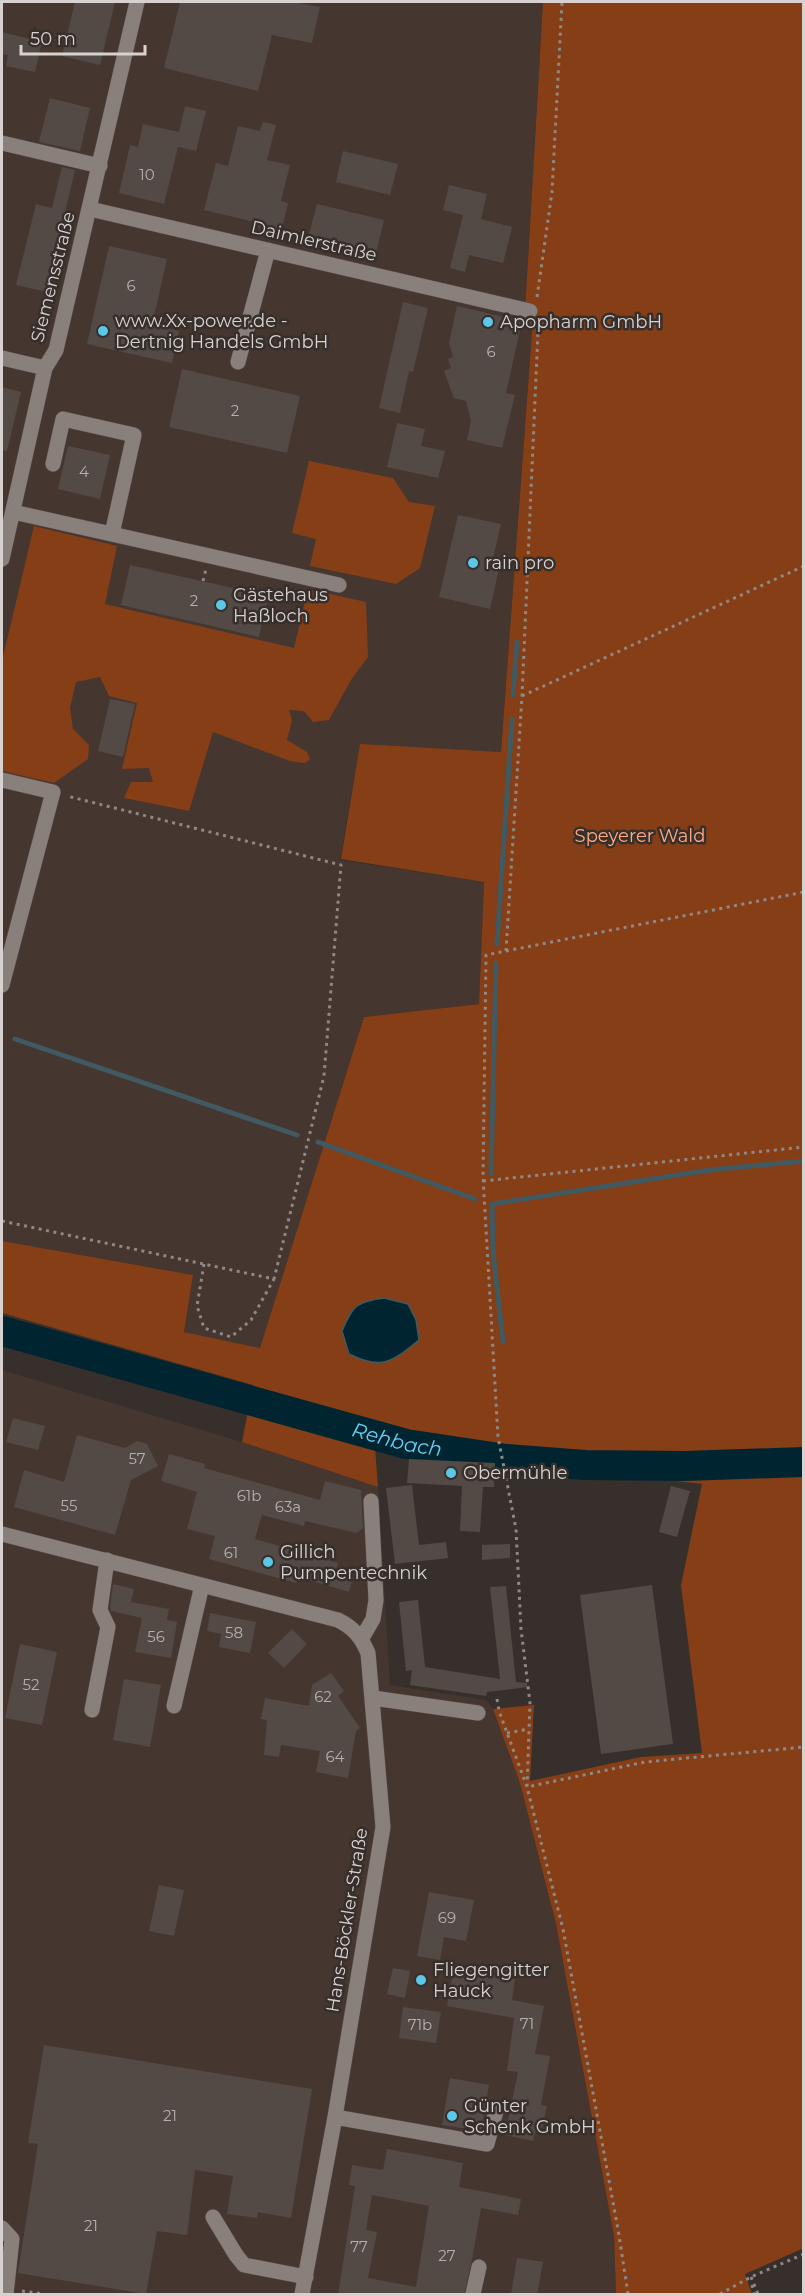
<svg xmlns="http://www.w3.org/2000/svg" width="805" height="2296" font-family="Montserrat,sans-serif">
  <style>
    .built { fill: #453630 }
    .green { fill: #863e17 }
    .water { fill: #012530; stroke: #415960; stroke-width: 1.5 }
    .lines { fill: none; stroke-linecap: round; stroke-linejoin: round }
    .stream { stroke: #415960; stroke-width: 5 }
    .river { stroke: #012530; stroke-width: 30 }
    .building { fill: #534a46; fill-rule: evenodd }
    .minor-casing { stroke: #524b49; stroke-width: 16 }
    .path { stroke: #8f8885; stroke-width: 3; stroke-dasharray: 3 4.5; stroke-linecap: butt }
    .minor { stroke: #897f7b; stroke-width: 15 }
    .poi-dot { fill: #5dc7e8; stroke: #372f2b; stroke-width: 2 }
    .labels { text-anchor: middle; stroke-width: 5; stroke-linejoin: round; paint-order: stroke }
    .number-label { font-size: 15px; fill: #b6b0ae }
    .street-label { font-size: 18px; fill: #d7d2d0; stroke: #372f2b }
    .poi-label { font-size: 18px; fill: #d7d2d0; stroke: #372f2b; text-anchor: start }
    .park-label { font-size: 18px; fill: #ffab83; stroke: #372f2b }
    .water-label { font-size: 20px; font-style: italic; fill: #63d2f6; stroke: #372f2b }
  </style>
  <rect width="100%" height="100%" fill="#372f2b"/>
  <path class="built" d="M2 2H543L525 312 532 332 501 752 360 745 340 860 484 882 479 1004 364 1017 260 1349 184 1332 193 1275 2 1241Z
    M2 1370 242 1442 378 1487 390 1685 486 1700 493 1709 520 1783 556 1924 614 2236 616 2294H2Z"/>
  <path class="green" d="M543 2H803L804 2248 745 2274 752 2294H616L614 2236 556 1924 520 1783 493 1709 534 1705 530 1781 641 1757 702 1753 681 1585 702 1484 375 1447 378 1487 242 1442 253 1385 2 1313V1241L193 1275 184 1332 260 1348 364 1017 479 1004 484 882 341 859 360 744 501 752 532 332 525 312Z
    M309 461 393 478 409 502 435 506 420 568 396 584 310 566 316 539 292 533Z
    M34 526 117 546 105 604 294 648 308 589 366 602 368 657 351 680 329 720 313 722 304 711 289 710 292 720 287 740 307 752 310 759 305 763 290 761 213 732 189 811 124 798 131 782H153L149 768 122 769 137 703 109 696 100 677 76 682 70 708 73 729 89 745 88 759 54 783 2 771V661Z"/>
  <path class="water" d="M384 1298 408 1304 416 1320 419 1340C393 1361 383 1371 349 1354L342 1331C353 1305 356 1302 384 1298Z"/>
  <g class="lines">
    <path class="stream" d="M513 695 517 642
      M497 944 512 719
      M15 1039 297 1135
      M318 1142 475 1199
      M491 1174 496 963
      M503 1342 493 1251 492 1204 710 1170 804 1161"/>
    <path class="river" id="s1" d="M2 1331 406 1444 506 1459 585 1465 684 1466 804 1462"/>
  </g>
  <path class="building" d="M75 2H115L100 65 62 56Z
    M180 2H293L320 7 312 43 272 35 258 91 164 68Z
    M2 32 42 42 35 72 6 66 8 55 2 54Z
    M50 98 90 108 80 151 39 142Z
    M185 106 206 111 196 151 178 147 164 204 119 193 130 145 138 147 143 124 179 132Z
    M263 122 276 125 267 160 290 165 281 201 288 203 281 233 258 227 259 223 204 210 216 163 228 166 238 126 260 131Z
    M343 151 398 164 390 195 336 182Z
    M62 167 75 170 46 292 16 285 36 204 52 208Z
    M449 185 487 194 481 219 512 227 503 263 469 255 465 272 450 268 463 215 443 210Z
    M317 204 384 220 376 254 308 238Z
    M109 246 167 259 152 325 179 331 172 363 87 344Z
    M403 302 428 308 413 372 409 371 400 413 379 408Z
    M457 306 522 321 506 393 515 395 502 448 467 440 471 421 466 401 454 398 444 371 451 368 448 359 453 357 449 343Z
    M182 369 300 396 287 453 169 427Z
    M2 387 21 392 7 451H2Z
    M397 423 425 429 421 446 445 451 438 478 387 467Z
    M68 446 110 455 100 499 58 489Z
    M458 515 501 524 492 562 500 564 490 609 439 597Z
    M130 565 268 596 259 637 121 605Z
    M110 699 135 704 123 757 98 751Z
    M13 1418 45 1426 38 1450 6 1442Z
    M77 1435 125 1448 137 1441 147 1444 158 1466 131 1480 115 1535 14 1507 24 1470 64 1482Z
    M169 1454 205 1464 204 1468 320 1500 325 1481 361 1490 363 1528 357 1533 305 1521 304 1526 262 1515 255 1539 338 1563 335 1572 353 1577 349 1592 298 1577 296 1583 209 1559 215 1536 187 1529 197 1492 161 1481Z
    M409 1459 495 1463 494 1487H483L480 1532 460 1531 462 1486 407 1483Z
    M412 1485 419 1545 446 1542 448 1558 395 1564 386 1488Z
    M671 1486 690 1491 677 1537 659 1532Z
    M510 1544V1558L482 1560V1545Z
    M113 1584 134 1589 131 1602 169 1609 167 1620 177 1622 171 1658 135 1652 142 1618 111 1611 110 1608Z
    M652 1585 673 1744 601 1754 580 1595Z
    M506 1586 516 1682 527 1683V1687L487 1692 486 1696 410 1685 412 1670 406 1671 399 1602 418 1600 425 1667 500 1679 490 1587Z
    M210 1613 256 1622 250 1653 219 1647 221 1634 207 1631Z
    M292 1629 307 1644 284 1668 268 1653Z
    M20 1644 57 1652 42 1725 5 1718Z
    M331 1673 344 1691 338 1696 360 1728 356 1731 348 1778 316 1772 320 1751 281 1745 279 1757 264 1755 267 1720 261 1719 265 1698 309 1706 312 1685Z
    M124 1679 161 1685 150 1747 113 1740Z
    M159 1885 184 1890 174 1936 149 1931Z
    M429 1892 474 1900 466 1941 444 1937 440 1960 417 1956Z
    M393 1968 410 1971 405 1998 387 1994Z
    M454 1968 515 1979 512 2000 544 2006 535 2054 550 2056 541 2105 547 2106 541 2134 535 2132 533 2141 505 2135 518 2072 507 2071 514 2018 447 2006Z
    M403 2007 441 2012 436 2043 399 2038Z
    M44 2045 312 2089 291 2218 258 2212 257 2218 227 2214 233 2176 195 2170 187 2235 157 2231 146 2294 18 2273 38 2144 28 2143Z
    M450 2078 489 2085 481 2131 442 2125Z
    M387 2149 463 2163 459 2187 521 2199 518 2215 481 2208 472 2260 464 2295H338L355 2186 349 2185 352 2165 383 2170ZM372 2195 429 2206 416 2287 368 2278 377 2232 366 2230Z
    M517 2258 543 2262 537 2295H511Z"/>
  <g class="lines">
    <g class="minor-casing">
      <path id="minor" d="M2 143 100 166
        M90 209 530 311
        M2 358 45 368
        M238 362 268 250
        M53 464 63 419 134 435 112 534
        M13 512 339 585
        M2 559 45 368 56 350 137 2
        M2 780 53 792 2 985
        M2 1534 338 1620C354 1628 361 1637 368 1653L383 1827 335 2117 302 2294
        M362 1638 373 1619 376 1600 371 1501
        M373 1698 478 1713
        M174 1706 202 1585
        M92 1710 108 1627 100 1610 107 1560
        M335 2117 487 2144 496 2111
        M213 2217 236 2255 244 2265 306 2277
        M2 2228 12 2239 6 2294
        M473 2294 479 2267"/>
    </g>
    <path class="path" d="M537 297 552 192 562 2
      M203 581 206 569
      M522 696 804 566
      M506 951 522 696 538 331 535 324
      M483 1181 804 1147
      M2 1221 274 1279 324 1076 341 865 67 796
      M204 1264 197 1306 204 1328 231 1337 251 1320 274 1279
      M497 1699 499 1711 527 1787 645 1762 804 1747
      M507 1733 529 1729
      M751 2277 758 2294
      M752 2285 754 2294
      M22 2291 44 2294
      M628 2294 619 2235 563 1929 527 1787 530 1703 521 1629 516 1529 498 1437 483 1177 486 955 804 892
      M720 2294 751 2277 804 2254"/>
    <use href="#minor" class="minor"/>
  </g>
  <g class="poi-dot">
    <circle cx="488" cy="322" r="6"/>
    <circle cx="103" cy="331" r="6"/>
    <circle cx="473" cy="563" r="6"/>
    <circle cx="221" cy="605" r="6"/>
    <circle cx="451" cy="1473" r="6"/>
    <circle cx="268" cy="1562" r="6"/>
    <circle cx="421" cy="1980" r="6"/>
    <circle cx="452" cy="2116" r="6"/>
  </g>
  <g class="labels">
    <g class="number-label">
      <text x="147" y="180">10</text>
      <text x="131" y="291">6</text>
      <text x="491" y="357">6</text>
      <text x="235" y="416">2</text>
      <text x="84" y="477">4</text>
      <text x="194" y="606">2</text>
      <text x="137" y="1464">57</text>
      <text x="249" y="1501">61b</text>
      <text x="69" y="1511">55</text>
      <text x="288" y="1512">63a</text>
      <text x="231" y="1558">61</text>
      <text x="234" y="1638">58</text>
      <text x="156" y="1642">56</text>
      <text x="31" y="1690">52</text>
      <text x="323" y="1702">62</text>
      <text x="335" y="1762">64</text>
      <text x="447" y="1923">69</text>
      <text x="527" y="2029">71</text>
      <text x="420" y="2030">71b</text>
      <text x="170" y="2121">21</text>
      <text x="91" y="2231">21</text>
      <text x="359" y="2252">77</text>
      <text x="447" y="2261">27</text>
    </g>
    <g class="street-label">
      <text transform="translate(314 241) rotate(13)" y="6">Daimlerstraße</text>
      <text transform="translate(53 277) rotate(-76)" y="6">Siemensstraße</text>
      <text transform="translate(347 1920) rotate(-81)" y="6">Hans-Böckler-Straße</text>
    </g>
    <g class="poi-label">
      <text x="115" y="327">www.Xx-power.de -<tspan x="115" dy="21">Dertnig Handels GmbH</tspan></text>
      <text x="500" y="328">Apopharm GmbH</text>
      <text x="485" y="569">rain pro</text>
      <text x="233" y="601">Gästehaus<tspan x="233" dy="21">Haßloch</tspan></text>
      <text x="463" y="1479">Obermühle</text>
      <text x="280" y="1558">Gillich<tspan x="280" dy="21">Pumpentechnik</tspan></text>
      <text x="433" y="1976">Fliegengitter<tspan x="433" dy="21">Hauck</tspan></text>
      <text x="464" y="2112">Günter<tspan x="464" dy="21">Schenk GmbH</tspan></text>
    </g>
    <g class="park-label">
      <text x="640" y="842">Speyerer Wald</text>
    </g>
    <g class="water-label">
      <text dy="7" stroke="none"><textPath href="#s1" startOffset="410">Rehbach</textPath></text>
    </g>
  </g>
  <rect width="805" height="2296" fill="none" stroke="#d7d2d0" stroke-width="6"/>
  <path d="M21 45v9h124v-9" fill="none" stroke="#d7d2d0" stroke-width="3"/>
  <text x="30" y="45" font-size="18" fill="#d7d2d0" stroke="#372f2b" stroke-width="4.5" paint-order="stroke">50 m</text>
</svg>
